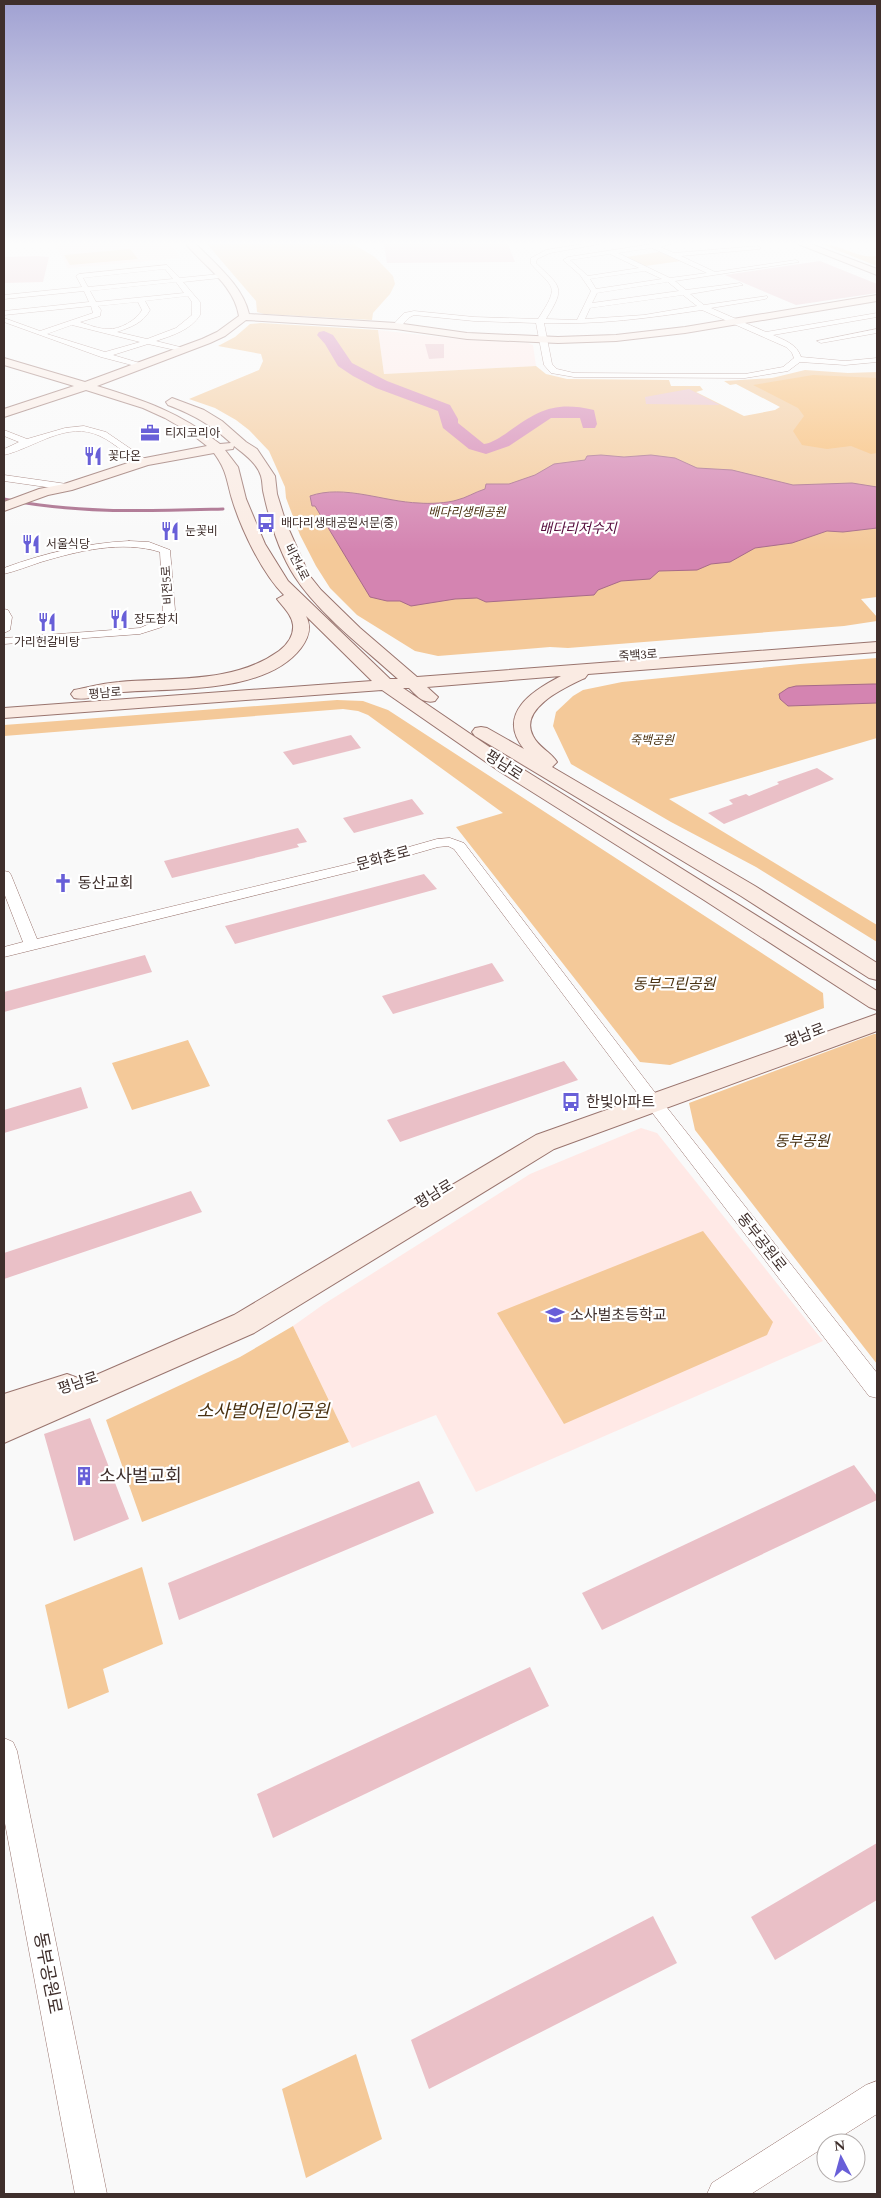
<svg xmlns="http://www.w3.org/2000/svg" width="881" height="2198" font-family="Spectral,'Noto Sans KR',serif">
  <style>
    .built { fill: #ffe9e6 }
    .green { fill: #f4c999 }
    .forest { fill: #f8bc73 }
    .water { fill: #d484b1; stroke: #a76a89 }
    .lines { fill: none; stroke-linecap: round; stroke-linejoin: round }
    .stream { stroke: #a76a89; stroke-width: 3 }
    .river { fill: #d484b1; fill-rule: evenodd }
    .building { fill: #eac0c7 }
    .street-casing { stroke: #99746e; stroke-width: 1 }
    .secondary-casing { stroke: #99746e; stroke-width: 2 }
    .street { fill: #fff; fill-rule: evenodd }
    .secondary { fill: #faebe3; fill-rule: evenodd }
    .labels { text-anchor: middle; stroke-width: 4.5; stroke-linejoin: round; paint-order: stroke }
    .far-poi-label { font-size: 12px; fill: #3f2f2c; stroke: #fff; text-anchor: start }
    .far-park-label { font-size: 12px; font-style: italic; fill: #4a3212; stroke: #fff }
    .far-street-label { font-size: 12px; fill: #3f2f2c; stroke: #fff }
    .far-water-label { font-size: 14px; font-style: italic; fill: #550c3c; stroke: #fff }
    .street-label { font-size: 15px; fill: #3f2f2c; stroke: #fff }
    .poi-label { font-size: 15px; fill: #3f2f2c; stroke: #fff; text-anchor: start }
    .park-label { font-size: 15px; font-style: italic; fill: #4a3212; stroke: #fff }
    .near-park-label { font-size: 18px; font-style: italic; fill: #4a3212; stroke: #fff }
    .near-poi-label { font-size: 18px; fill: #3f2f2c; stroke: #fff; text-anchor: start }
    .near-street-label { font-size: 18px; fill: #3f2f2c; stroke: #fff }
  </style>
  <rect width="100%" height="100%" fill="#f9f9f9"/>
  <path class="built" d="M55 244H170L181 258 68 268Z
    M378 330 468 340 528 343 533 345 536 366 384 374Z
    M641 1128 657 1133 823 1341 476 1492 436 1415 352 1448 293 1326 324 1304 530 1174Z"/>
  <path class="green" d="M207 244H353L375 257 393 276 395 284 390 294 373 313 372 320 264 314 257 312 256 301Z
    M821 244C841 244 857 259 877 256V258L873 259 877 261V266Z
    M130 249 138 259 70 265 64 255Z
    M660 252 681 261 645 266 626 257Z
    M261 323 378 330 384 374 536 366 546 374 567 379 669 380 671 386H700L703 390 696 392 744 416 775 410 780 407 736 384 730 385 724 381 772 378 805 370 848 373 877 372V597L861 599 877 617V621L844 626 568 648 550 647 438 656 415 651 357 615 330 588 316 566 300 535 286 498 285 487 269 451 249 430 236 420 215 408 189 399 259 370 263 361 261 354 218 346 235 337 250 324Z
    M877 658V738L669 799 877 925V942L756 867 671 822 571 764 553 726 556 712 573 696 583 690 622 682 800 664Z
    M337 700 363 701 388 710 823 993 824 1008 670 1065 640 1062 456 827 503 813 368 715 358 711 343 709 4 736V725Z
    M874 1034H877V1364L695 1130 689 1103Z
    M188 1040 210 1086 132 1110 112 1063Z
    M703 1231 773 1322 767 1335 564 1424 497 1313Z
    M293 1326 349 1442 142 1522 106 1420 240 1357Z
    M142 1567 163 1644 103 1669 109 1692 68 1709 45 1605Z
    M356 2054 382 2139 306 2178 282 2089Z"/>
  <path class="forest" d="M813 375 877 378V453L871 454 851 446 827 449 802 445 793 431 804 416 798 408 753 385Z"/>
  <path class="water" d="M601 455 624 457 651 455 675 458 697 468 732 470 793 485 852 483 877 487V528L843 532 827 531 792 543 755 548 730 562 711 564 697 570 659 571 650 579 621 581 598 590 594 595 486 602 477 598 455 599 411 606 400 601H387L370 597 318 511 315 506H312L310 496C344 484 384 502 419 503 429 504 448 503 457 500 466 498 475 492 485 489L486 484H509L535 475 554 464 585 460 587 456Z
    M873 684H877V703L788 706 780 699 779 694 788 688 796 686Z"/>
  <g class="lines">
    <path class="stream" d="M4 499C76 514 149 511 223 509"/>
    <path class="river" d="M324 331 333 335 352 363 387 381 450 405 458 419V423L484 444C492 443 501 437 508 432 539 410 555 401 594 410L597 424 595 428H583L580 418H551L509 446 486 454 469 449 443 428 438 411 376 388 353 376 338 366 325 344 317 335 319 332Z"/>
  </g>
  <path class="building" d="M384 244H508L515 262 387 263Z
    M38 256 49 257 43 282 4 283V257Z
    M820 261 877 284V293L796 305 725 275Z
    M425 344H444V358L429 359Z
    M689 389 720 405 646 404 645 397Z
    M351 735 361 748 293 765 283 752Z
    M817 768 834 779 724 824 708 813 733 804 729 800 746 794 749 796 779 784 777 782Z
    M412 799 424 814 354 833 343 818Z
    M298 828 307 842 297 844 299 847 271 854 172 878 164 861Z
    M424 874 437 889 235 944 225 926Z
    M145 955 152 972 4 1012V992Z
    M492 963 504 981 393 1014 382 996Z
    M564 1061 578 1080 400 1142 387 1120Z
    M81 1087 88 1108 4 1133V1110Z
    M191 1191 202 1212 4 1279V1253Z
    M90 1418 129 1519 74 1541 44 1434Z
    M854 1465 877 1496V1500L602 1630 582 1593Z
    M419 1481 434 1513 179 1620 168 1583Z
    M530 1667 549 1706 273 1838 257 1794Z
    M877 1843V1900L775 1960 751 1917Z
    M653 1916 677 1963 429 2089 411 2040Z"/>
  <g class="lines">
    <g class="street-casing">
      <path id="street" d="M583 244H599L550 253 537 259 536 263C561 287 566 287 546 319L577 320 591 291 580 275 563 260 568 257 652 244H671L660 247 674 253 758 246 760 247V249L681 256 715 272 796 260 799 262 675 281 686 290 740 283 743 285 690 294 704 305 767 296V298L765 299 711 308 766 332 877 313V317L773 335C784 340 797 344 801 357L845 361 877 358V362L845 365 800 362 788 371 745 378 574 377 551 373 544 365 536 323 474 321 414 315 410 317 399 328 392 326 404 313 414 311 474 317 538 319C560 285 554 289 531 264V258L546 250ZM652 248 707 273 670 278 618 253ZM610 254 639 268 588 276 570 260ZM645 271 662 279 596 289 590 279ZM668 282 679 291 592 303 597 293ZM683 295 697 306 644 315 585 319 590 308ZM702 310 786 347 792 353 794 358 783 367 745 374 574 373 557 369 552 364 544 323C598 325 649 318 702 310Z
        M167 265 180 278 220 274 223 276 220 278 183 282 200 302V315C191 330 171 336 156 341L184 348V352L148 344 113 355 143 364V368L101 357 4 322V318L40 331 93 313 91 306 4 315V311L89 302 84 291 4 299V295L82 287 76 276 79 274ZM165 269 173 279 88 287 83 278ZM176 282 184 293 96 302 90 291ZM188 296 192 302V315L176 328 147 339 117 332C131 327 143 323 150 310L145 301ZM138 302 142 310C137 320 119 330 108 329 99 329 89 325 80 322L100 316 101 310 98 306ZM72 325 140 342 105 352 47 334Z
        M877 329V333L821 343 817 341Z
        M84 426 106 432 150 462 145 465 142 464C127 456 115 443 100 436 67 420 34 448 4 455V449L19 442 4 436V430L27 439 65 428Z
        M4 475 67 484 72 487 67 490 4 481Z
        M129 541 149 542 170 550 175 610 168 622 162 627 140 634 4 644V638L140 628 158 620 163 610 160 552C122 540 78 551 41 562 29 566 16 571 4 574V568C45 553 86 543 129 541Z
        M4 609 8 610 12 617 10 630 4 633Z
        M450 838 464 843 653 1090 877 1373V1398L869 1396 641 1098 454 849 448 846 438 847 358 870 4 957V947L23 942 4 893V871L9 872 11 875 37 939 349 864 437 839Z
        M4 1738 13 1742 17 1751 107 2194H75L4 1818Z
        M877 2081V2114L831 2143H826V2146L751 2194H707L712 2183 866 2085Z"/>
    </g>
    <g class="secondary-casing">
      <path id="secondary" d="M186 244H196C215 264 243 286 249 314L396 323 467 333 558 337 616 335 685 327 877 295V301L685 333 616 341 558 343 467 339 396 329 246 320 225 336 210 343 97 386C146 401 179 412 220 444L231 443C210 424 194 415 168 405L166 402 172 398 204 410 222 421 246 442 257 449 275 476 277 494 286 523 309 575 321 590 360 628 417 677 877 642V652L588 674 585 678C566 687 518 708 533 736 538 747 551 752 557 762L552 767 755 886 877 963V980L869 978 741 896 475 736 472 732 475 728 481 727 487 728 524 749C496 714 532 691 561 676L427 687 438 697 435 701C423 704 417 696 409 688H403L513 763 877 991V1010L869 1007 704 900 499 771 382 690 4 718V708L372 681 306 616C312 627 309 637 301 648 266 694 175 688 123 692 108 693 88 701 74 698L71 694 74 690C89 687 104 683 119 682 173 677 233 684 279 651 287 645 294 636 293 625 292 615 283 607 277 599L284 595C262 573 241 529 232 499 226 478 227 471 214 453L148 465 72 490 48 495 4 511V502L39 489 64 484 140 459 207 446 189 432 165 418 143 408 86 390 4 417V409L74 386 4 365V358L85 382 202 339 217 332 239 316C234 285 205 267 186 244ZM234 446C244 454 257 463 261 476 263 482 262 489 264 495 270 522 280 554 295 577 319 614 365 649 398 679H390L288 581 265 544 246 499 238 467 225 450 233 449Z
        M798 244H811L877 269V275Z
        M877 1014V1031L554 1149 254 1333 4 1443V1394L67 1374 78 1378 80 1382 234 1315 536 1135Z"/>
    </g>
    <use href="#street" class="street"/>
    <use href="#secondary" class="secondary"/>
  </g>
  <linearGradient id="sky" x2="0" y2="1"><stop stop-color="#a0a1d2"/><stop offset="0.44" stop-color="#fcfcfc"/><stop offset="1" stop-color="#fcfcfc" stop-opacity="0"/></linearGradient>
  <rect width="881" height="552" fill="url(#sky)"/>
  <defs>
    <g id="office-bare" transform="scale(1.5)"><path d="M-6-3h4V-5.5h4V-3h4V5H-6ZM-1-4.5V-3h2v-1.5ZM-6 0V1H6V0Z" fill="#685fd8" stroke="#fff" stroke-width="2.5" paint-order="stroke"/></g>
    <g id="restaurant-bare" transform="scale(1.5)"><path d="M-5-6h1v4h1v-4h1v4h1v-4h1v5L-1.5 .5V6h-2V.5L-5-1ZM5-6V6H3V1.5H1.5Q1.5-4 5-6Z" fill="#685fd8" stroke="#fff" stroke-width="2.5" paint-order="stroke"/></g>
    <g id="bus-bare" transform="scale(1.5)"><path d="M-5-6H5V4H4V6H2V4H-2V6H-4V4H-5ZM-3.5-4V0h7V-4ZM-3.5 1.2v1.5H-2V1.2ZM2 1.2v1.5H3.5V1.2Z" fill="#685fd8" stroke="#fff" stroke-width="2.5" paint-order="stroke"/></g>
    <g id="church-bare" transform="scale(1.5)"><path d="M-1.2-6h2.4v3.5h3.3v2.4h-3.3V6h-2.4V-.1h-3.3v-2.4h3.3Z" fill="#685fd8" stroke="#fff" stroke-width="2.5" paint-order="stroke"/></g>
    <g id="school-bare" transform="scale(1.5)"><path d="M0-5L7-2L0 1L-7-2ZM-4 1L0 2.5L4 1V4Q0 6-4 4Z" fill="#685fd8" stroke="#fff" stroke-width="2.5" paint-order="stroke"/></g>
    <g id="building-bare" transform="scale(1.5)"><path d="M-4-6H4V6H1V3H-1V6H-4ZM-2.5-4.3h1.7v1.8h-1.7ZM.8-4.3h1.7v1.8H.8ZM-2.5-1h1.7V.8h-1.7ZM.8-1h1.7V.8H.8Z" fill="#685fd8" stroke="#fff" stroke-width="2.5" paint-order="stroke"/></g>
  </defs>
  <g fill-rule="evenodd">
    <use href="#office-bare" x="150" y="433"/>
    <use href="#restaurant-bare" x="93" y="456"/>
    <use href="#bus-bare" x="266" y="523"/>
    <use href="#restaurant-bare" x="170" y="531"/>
    <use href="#restaurant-bare" x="31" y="544"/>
    <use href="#restaurant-bare" x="119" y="619"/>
    <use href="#restaurant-bare" x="47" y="622"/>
    <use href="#church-bare" x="63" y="883"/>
    <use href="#bus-bare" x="571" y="1102"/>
    <use href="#school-bare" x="555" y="1315"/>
    <use href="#building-bare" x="84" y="1476"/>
  </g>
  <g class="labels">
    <g class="far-poi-label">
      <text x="165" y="437">티지코리아</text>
      <text x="108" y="460">꽃다온</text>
      <text x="281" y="527">배다리생태공원서문(중)</text>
      <text x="185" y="535">눈꽃비</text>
      <text x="46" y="548">서울식당</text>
      <text x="134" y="623">장도참치</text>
      <text x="47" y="646" text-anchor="middle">가리헌갈비탕</text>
    </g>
    <g class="far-park-label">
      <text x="467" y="516">배다리생태공원</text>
      <text x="652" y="744">죽백공원</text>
    </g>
    <g class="far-street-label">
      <text transform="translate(297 562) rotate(63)" y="4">비전4로</text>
      <text transform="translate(167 585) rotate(-94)" y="4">비전5로</text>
      <text transform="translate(638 655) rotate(-4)" y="4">죽백3로</text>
      <text transform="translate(105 693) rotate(-4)" y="4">평남로</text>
    </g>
    <g class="far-water-label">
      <text x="578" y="533">배다리저수지</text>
    </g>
    <g class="street-label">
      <text transform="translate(504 765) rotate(33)" y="5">평남로</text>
      <text transform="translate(383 858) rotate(-15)" y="5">문화촌로</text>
      <text transform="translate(805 1035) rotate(-21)" y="5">평남로</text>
      <text transform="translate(434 1194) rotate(-31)" y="5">평남로</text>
      <text transform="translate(762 1242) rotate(52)" y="5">동부공원로</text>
      <text transform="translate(78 1383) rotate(-18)" y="5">평남로</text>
    </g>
    <g class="poi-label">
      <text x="78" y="888">동산교회</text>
      <text x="586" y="1107">한빛아파트</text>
      <text x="570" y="1320">소사벌초등학교</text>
    </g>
    <g class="park-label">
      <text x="674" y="989">동부그린공원</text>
      <text x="802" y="1146">동부공원</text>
    </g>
    <g class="near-park-label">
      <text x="263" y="1417">소사벌어린이공원</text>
    </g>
    <g class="near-poi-label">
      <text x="99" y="1482">소사벌교회</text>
    </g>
    <g class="near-street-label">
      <text transform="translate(48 1973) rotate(79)" y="6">동부공원로</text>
    </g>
  </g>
  <rect width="881" height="2198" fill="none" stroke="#3f2f2c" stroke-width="10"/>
  <g transform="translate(841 2158) rotate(354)"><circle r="24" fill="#ffffff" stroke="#b2acab"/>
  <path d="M0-4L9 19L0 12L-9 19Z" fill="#685fd8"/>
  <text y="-8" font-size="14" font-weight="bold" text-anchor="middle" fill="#3f2f2c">N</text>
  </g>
</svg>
